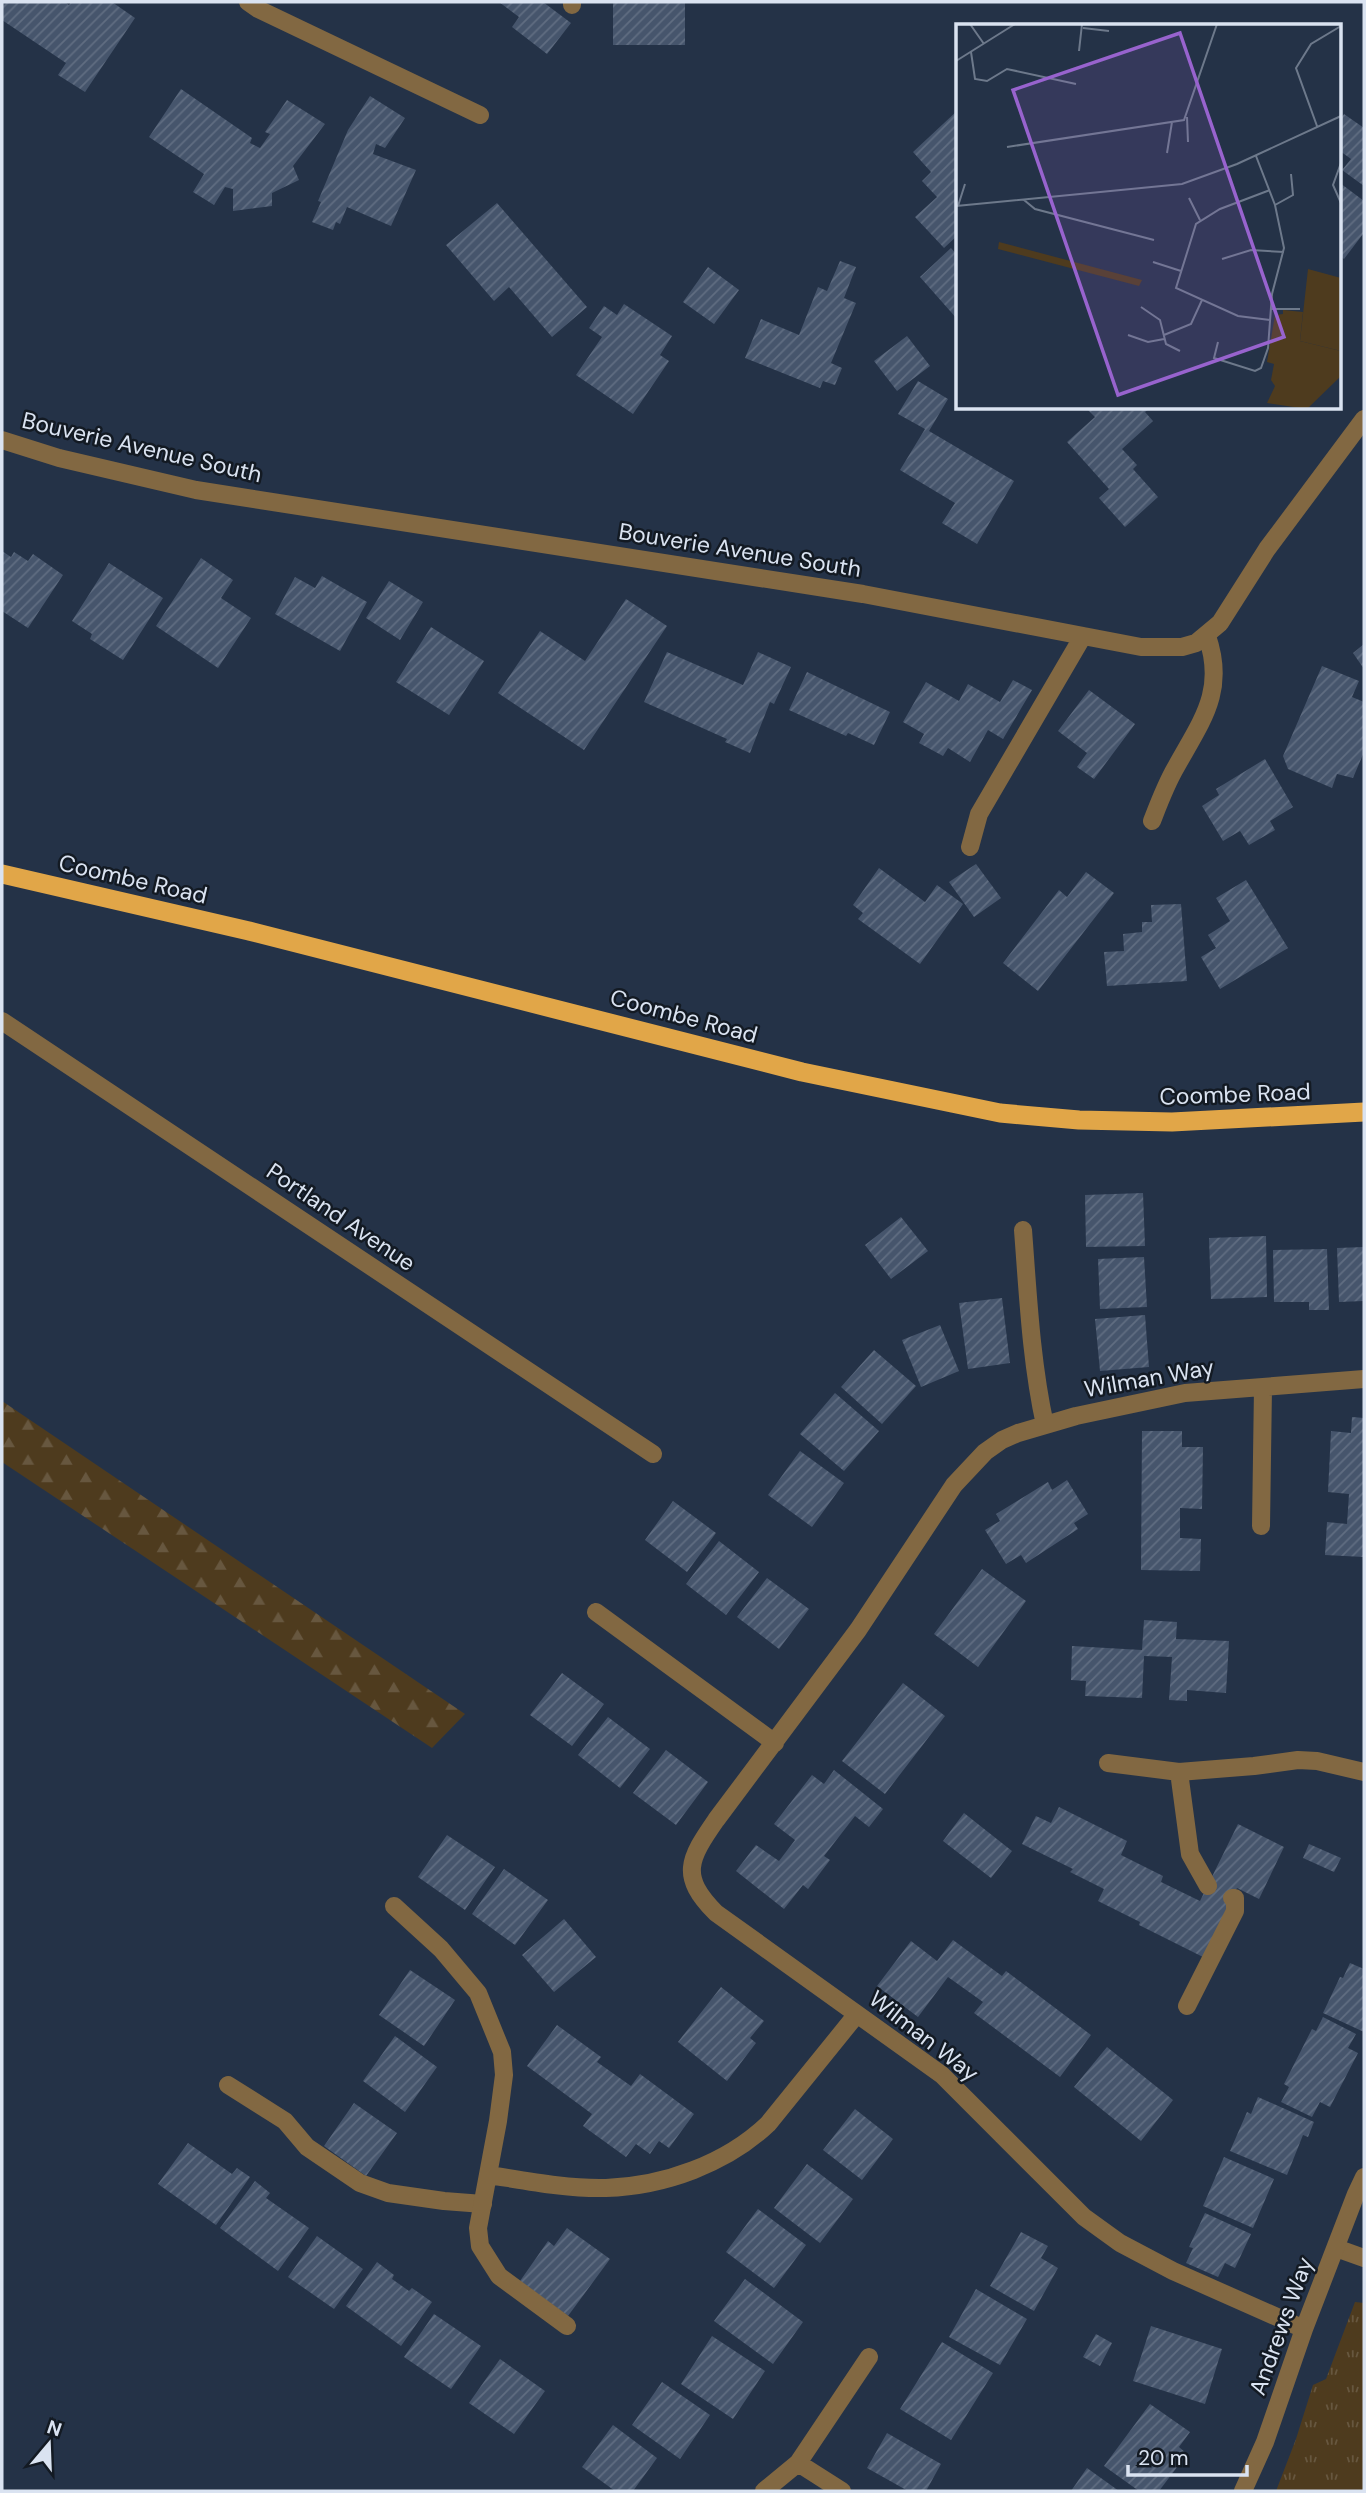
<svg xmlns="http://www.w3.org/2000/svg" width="1366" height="2493" font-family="'DM Sans',sans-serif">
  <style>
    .grass { fill: url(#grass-tufts) }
    .forest { fill: url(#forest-firs) }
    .building { fill: url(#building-hatch) }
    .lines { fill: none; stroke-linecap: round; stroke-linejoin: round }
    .service { stroke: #826842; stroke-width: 18 }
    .minor { stroke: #826842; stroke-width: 18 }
    .trunk { stroke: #e1a648; stroke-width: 19 }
    .labels { text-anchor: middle; stroke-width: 5; stroke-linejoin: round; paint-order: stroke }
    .street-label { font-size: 23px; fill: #dae3f1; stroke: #131a23 }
    .inset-road { fill: none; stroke: #6d798b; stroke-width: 2 }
    .view { fill: #9863ce; fill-opacity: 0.15; stroke: #9863ce; stroke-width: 3.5 }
    .inset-edge { fill: none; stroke: #dae3f1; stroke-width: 3.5 }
  </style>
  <defs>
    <pattern id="grass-tufts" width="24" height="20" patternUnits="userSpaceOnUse" patternTransform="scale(1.75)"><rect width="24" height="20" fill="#4e3b1e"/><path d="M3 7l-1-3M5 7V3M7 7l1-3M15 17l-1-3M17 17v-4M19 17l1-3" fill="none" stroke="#67573f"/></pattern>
    <pattern id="forest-firs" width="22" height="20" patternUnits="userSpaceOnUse" patternTransform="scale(1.75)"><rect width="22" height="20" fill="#4e3b1e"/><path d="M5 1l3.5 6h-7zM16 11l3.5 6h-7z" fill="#67573f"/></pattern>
    <pattern id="building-hatch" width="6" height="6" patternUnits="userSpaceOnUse" patternTransform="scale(1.75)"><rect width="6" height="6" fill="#46556c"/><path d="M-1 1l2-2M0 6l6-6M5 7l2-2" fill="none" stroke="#606d81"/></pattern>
  </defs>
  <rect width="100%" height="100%" fill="#243247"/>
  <path class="grass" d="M1355 2302 1364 2303V2491H1276L1296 2439 1313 2385 1326 2379Z"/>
  <path class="forest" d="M2 1401 465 1714 432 1748 2 1462Z"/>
  <path class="building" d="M2 2H65L69 5 71 2H112L135 18 85 92 58 75 66 63 2 20Z
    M499 2H543L571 23 547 54 512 27 519 17Z
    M613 2H685V45H613Z
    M181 89 252 138 250 143 260 148 270 134 265 132 287 100 325 124 293 166 299 180 272 193V206L233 211V189L225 187 214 205 193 192 204 174 149 137Z
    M370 96 405 118 385 148 376 144 373 154 416 170 391 226 347 207 340 224 336 222 333 230 312 222 321 202 318 201 348 130Z
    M958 110V235L944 248 915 217 937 197 922 181 931 172 913 152Z
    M1344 114 1364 128V186L1342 170 1351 159 1340 151V120Z
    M1340 183 1364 201V235L1363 234 1344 259 1340 256Z
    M497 203 587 307 552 337 509 287 494 301 446 245Z
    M951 248 958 256V320L920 277Z
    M840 261 856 267 844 298 856 303 831 363 842 368 835 385 823 381 820 388 745 358 761 319 799 335 818 287 827 291Z
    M708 267 739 290 714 324 683 302Z
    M624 304 672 336 660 355 669 361 633 414 576 375 602 337 589 328 604 306 617 315Z
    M907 336 930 366 897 391 874 361Z
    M918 381 948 399 929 431 1014 481 977 544 942 523 955 503 900 470 925 429 898 414Z
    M1086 408H1150L1145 412 1153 421 1122 449 1137 465 1133 469 1158 497 1125 527 1099 498 1109 489 1067 442 1095 417Z
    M2 551 11 557 14 552 28 561 33 554 63 575 28 628 2 611Z
    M201 558 233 580 221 598 251 618 218 668 156 626Z
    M109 563 163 598 123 660 90 639 92 634 72 621Z
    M322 576 367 602 340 651 275 614 295 577 315 588Z
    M389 581 423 602 400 640 366 618Z
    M626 599 667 626 584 750 498 693 540 631 585 661Z
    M431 627 484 661 449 715 396 682Z
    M1364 644V669L1353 653Z
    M667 652 743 685 758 652 791 667 774 704 770 702 750 753 725 742 727 739 644 702Z
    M1322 666 1359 681 1352 697 1364 702V752L1353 778 1337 774 1332 788 1288 769 1283 756Z
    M807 672 890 712 874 745 848 733 846 736 789 710Z
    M1013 680 1032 690 1003 739 988 730 970 762 948 748 943 756 919 743 924 734 903 722 926 682 959 701 968 684 1000 702Z
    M1089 690 1135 724 1094 779 1077 767 1087 753 1058 731Z
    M1265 759 1293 807 1270 821 1275 830 1249 845 1240 831 1223 841 1202 806 1219 795 1216 789Z
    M976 864 1001 898 974 917 949 882Z
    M879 868 925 902 937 885 963 904 920 964 858 919 863 913 853 905Z
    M1086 872 1114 893 1038 991 1003 963 1059 890 1067 897Z
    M1246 880 1288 948 1220 989 1201 957 1216 948 1208 935 1230 921 1216 898Z
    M1181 904 1187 981 1107 986 1104 952 1124 951 1123 934 1142 932V922H1152L1151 905Z
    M1143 1193 1145 1246 1086 1247 1085 1195Z
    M901 1217 928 1251 891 1279 865 1245Z
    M1266 1236 1267 1297 1211 1299 1209 1238Z
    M1364 1247V1301L1339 1302 1337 1248Z
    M1327 1249 1329 1310H1309V1302H1274L1273 1250Z
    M1144 1257 1147 1307 1100 1309 1098 1259Z
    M1002 1298 1010 1363 968 1369 959 1303Z
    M1145 1315 1149 1367 1100 1371 1095 1319Z
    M940 1325 959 1371 921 1387 902 1340Z
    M874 1350 916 1386 882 1424 841 1387Z
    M835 1393 879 1431 844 1471 800 1434Z
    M1352 1417 1364 1418V1557L1325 1555 1327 1522 1347 1524 1349 1494 1328 1492 1331 1431 1351 1433Z
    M1142 1431H1182V1447H1203L1202 1509 1180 1508V1538L1201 1539 1200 1571 1141 1570Z
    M800 1451 844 1483 812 1527 768 1495Z
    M1067 1480 1088 1514 1074 1523 1078 1529 1026 1563 1021 1555 1006 1564 985 1530 1000 1521 996 1514 1048 1482 1052 1490Z
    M673 1501 716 1533 687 1572 645 1540Z
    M719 1541 759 1572 726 1615 686 1584Z
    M982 1569 1026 1601 978 1667 934 1634Z
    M767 1578 809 1609 779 1649 737 1617Z
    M1144 1620 1177 1622 1176 1639 1229 1641 1226 1693 1187 1690V1701L1169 1700 1172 1657 1144 1656 1142 1698 1085 1696 1086 1681 1071 1680 1072 1646 1142 1650Z
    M562 1673 604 1704 572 1746 530 1715Z
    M903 1683 945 1716 885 1794 842 1761Z
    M608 1717 650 1749 620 1788 578 1755Z
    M666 1750 708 1782 676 1825 633 1793Z
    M834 1770 883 1809 869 1827 855 1816 824 1856 830 1860 808 1889 803 1885 784 1909 736 1871 756 1845 779 1861 795 1840 774 1824 812 1775 824 1784Z
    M1059 1807 1127 1841 1121 1855 1163 1876 1161 1882 1200 1901 1238 1824 1284 1847 1259 1899 1237 1888 1203 1957 1139 1925 1140 1922 1098 1901 1104 1889 1070 1872 1073 1869 1022 1844 1036 1816 1051 1823Z
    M964 1813 1012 1851 991 1878 943 1841Z
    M447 1835 495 1867 465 1910 418 1877Z
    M1309 1844 1341 1858 1334 1872 1303 1858Z
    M504 1869 548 1900 515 1945 472 1914Z
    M564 1919 596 1957 554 1992 522 1955Z
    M953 1940 1002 1976 1006 1971 1091 2035 1060 2077 974 2013 983 2002 948 1977 918 2017 877 1986 911 1941 937 1961Z
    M1350 1963 1364 1969V2032L1323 2013 1340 1977 1343 1978Z
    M410 1970 455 2000 424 2046 379 2015Z
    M721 1987 764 2021 750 2038 756 2043 727 2081 678 2042Z
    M1323 2017 1356 2034 1348 2048 1358 2053 1330 2107 1320 2102 1312 2117 1281 2102 1289 2087 1284 2084 1312 2029 1316 2031Z
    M557 2025 601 2057 597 2062 631 2086 640 2074 694 2114 669 2148 659 2141 650 2154 636 2144 626 2157 583 2126 592 2114 527 2066Z
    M395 2036 437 2067 405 2112 363 2081Z
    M1107 2047 1173 2100 1141 2141 1074 2087Z
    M1258 2097 1314 2122 1308 2137 1303 2135 1287 2175 1230 2151 1247 2112 1251 2114Z
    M354 2103 397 2133 366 2176 324 2146Z
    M855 2109 893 2139 862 2180 823 2150Z
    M188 2143 232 2174 237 2168 250 2177 216 2225 158 2184Z
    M1224 2157 1274 2179 1253 2228 1203 2206Z
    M807 2164 853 2199 820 2243 774 2208Z
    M255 2181 270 2193 266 2198 309 2228 278 2271 220 2228Z
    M758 2209 806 2245 774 2288 726 2252Z
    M1205 2213 1251 2234 1235 2268 1225 2263 1218 2277 1186 2263 1193 2248 1189 2247Z
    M567 2228 610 2259 568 2316 520 2281 548 2241 554 2246Z
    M1021 2232 1048 2246 1041 2258 1058 2268 1034 2311 990 2286Z
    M317 2236 363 2269 334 2309 288 2277Z
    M377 2262 394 2275 392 2279 409 2291 412 2288 432 2302 401 2346 346 2306Z
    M745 2279 803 2322 773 2364 714 2321Z
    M976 2289 1027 2319 1000 2365 949 2337Z
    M434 2314 481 2346 451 2389 404 2357Z
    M1151 2326 1222 2349 1205 2404 1133 2381Z
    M1096 2334 1112 2343 1100 2366 1083 2357Z
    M712 2336 765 2371 733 2419 681 2384Z
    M942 2342 993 2373 951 2440 900 2409Z
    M500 2359 545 2391 514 2434 469 2403Z
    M662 2382 710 2415 680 2459 632 2425Z
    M1150 2404 1190 2432 1179 2447 1187 2454 1159 2491H1139L1104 2466Z
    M613 2425 657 2458 633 2491H615L582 2467Z
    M887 2433 941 2464 926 2491H908L867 2468Z
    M1087 2468 1119 2491H1071Z"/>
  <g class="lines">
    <path class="service" d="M248 2 258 9 480 115
      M572 5V2
      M1187 2006 1235 1911V1898H1232
      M228 2085 285 2121 307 2147 360 2183 388 2193 444 2201 483 2204
      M1336 2248 1364 2258"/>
    <path class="minor" d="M2 440 59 458 196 490 863 594 1141 647H1182L1196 643 1220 623 1267 549 1364 419
      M1152 821C1159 803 1166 784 1176 767 1202 720 1226 691 1207 636
      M970 847 979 814 1083 636
      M2 1021 653 1454
      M1023 1230C1028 1295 1031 1361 1045 1425
      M1261 1526 1263 1387
      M596 1612 775 1743
      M1108 1763 1179 1772 1254 1766 1298 1760 1317 1761 1364 1772
      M1179 1772 1190 1854 1208 1886
      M394 1906 441 1949 478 1993 502 2052 504 2075 498 2121 478 2228 480 2246 499 2276 567 2326
      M489 2175C527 2181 567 2189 606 2188 664 2186 726 2164 768 2124L857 2014
      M1304 2329 1173 2271 1120 2243 1084 2217 942 2075 716 1913C679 1876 689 1859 716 1820L858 1630 954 1485 985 1452 1002 1440 1018 1433 1076 1416 1185 1393 1364 1379
      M764 2491 798 2463
      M842 2491 798 2463 869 2357
      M1243 2491 1265 2442 1304 2329 1356 2194 1364 2177"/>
    <path class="trunk" d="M2 874 249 931 802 1072 1000 1113 1079 1120 1172 1122 1364 1112"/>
  </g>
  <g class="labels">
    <g class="street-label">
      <text transform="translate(142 447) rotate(13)" y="8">Bouverie Avenue South</text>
      <text transform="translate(740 550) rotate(9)" y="8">Bouverie Avenue South</text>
      <text transform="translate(133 879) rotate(13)" y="8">Coombe Road</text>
      <text transform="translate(684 1016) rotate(15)" y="8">Coombe Road</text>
      <text transform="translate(1235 1094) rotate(-2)" y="8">Coombe Road</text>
      <text transform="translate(341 1217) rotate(34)" y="8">Portland Avenue</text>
      <text transform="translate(1149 1378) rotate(-10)" y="8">Wilman Way</text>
      <text transform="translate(924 2036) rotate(38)" y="8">Wilman Way</text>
      <text transform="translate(1281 2326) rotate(-70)" y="8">Andrews Way</text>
    </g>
  </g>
  <g transform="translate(956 24)">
    <rect width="385" height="385" fill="#243247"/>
    <path d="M327 286 347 288 344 317 385 327V352L351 385 311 379 319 362 315 356 318 340 311 338 319 291 327 290Z" fill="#4e3b1e"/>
    <path d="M43 218 186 256 183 262 42 225Z" fill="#4e3b1e"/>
    <path d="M352 245 385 254V327L344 317Z" fill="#4e3b1e"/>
    <path class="inset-road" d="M14 0 28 20M127 4 153 7M123 27 126 0M15 28 19 55 31 57 51 45 120 60M0 37 59 0M231 93 232 118M361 102 340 44 355 20 385 2M51 123 228 96 261 0M211 129 216 98M385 139 377 161 385 179M314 166 264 185 240 200 220 264 282 292 314 296M233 174 244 196M68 176 79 185 198 216M319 181 337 171 335 150M0 182 226 160 281 140 385 92M2 182 9 160M266 235 295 226 328 228M197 238 225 247M185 283 204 296 210 320 224 327M314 285H344M172 311 192 318 208 315M208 311 235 300 246 276M262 318 258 334 299 347 305 344 312 324 316 270 328 224 319 181 300 132"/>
    <path class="view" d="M224 9 328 313 162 371 57 66Z"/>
    <rect width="385" height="385" class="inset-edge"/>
  </g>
  <rect width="1366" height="2493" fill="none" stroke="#dae3f1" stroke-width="7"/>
  <g transform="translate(49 2444) rotate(19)" stroke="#131a23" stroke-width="5" paint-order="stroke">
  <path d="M0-5L12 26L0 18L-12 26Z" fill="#dae3f1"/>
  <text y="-10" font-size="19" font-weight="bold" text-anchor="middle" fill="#dae3f1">N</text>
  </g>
  <path d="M1128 2465v10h119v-10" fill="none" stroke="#dae3f1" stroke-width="3.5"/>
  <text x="1138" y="2465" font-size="21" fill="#dae3f1" stroke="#131a23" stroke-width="5" paint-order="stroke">20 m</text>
</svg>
